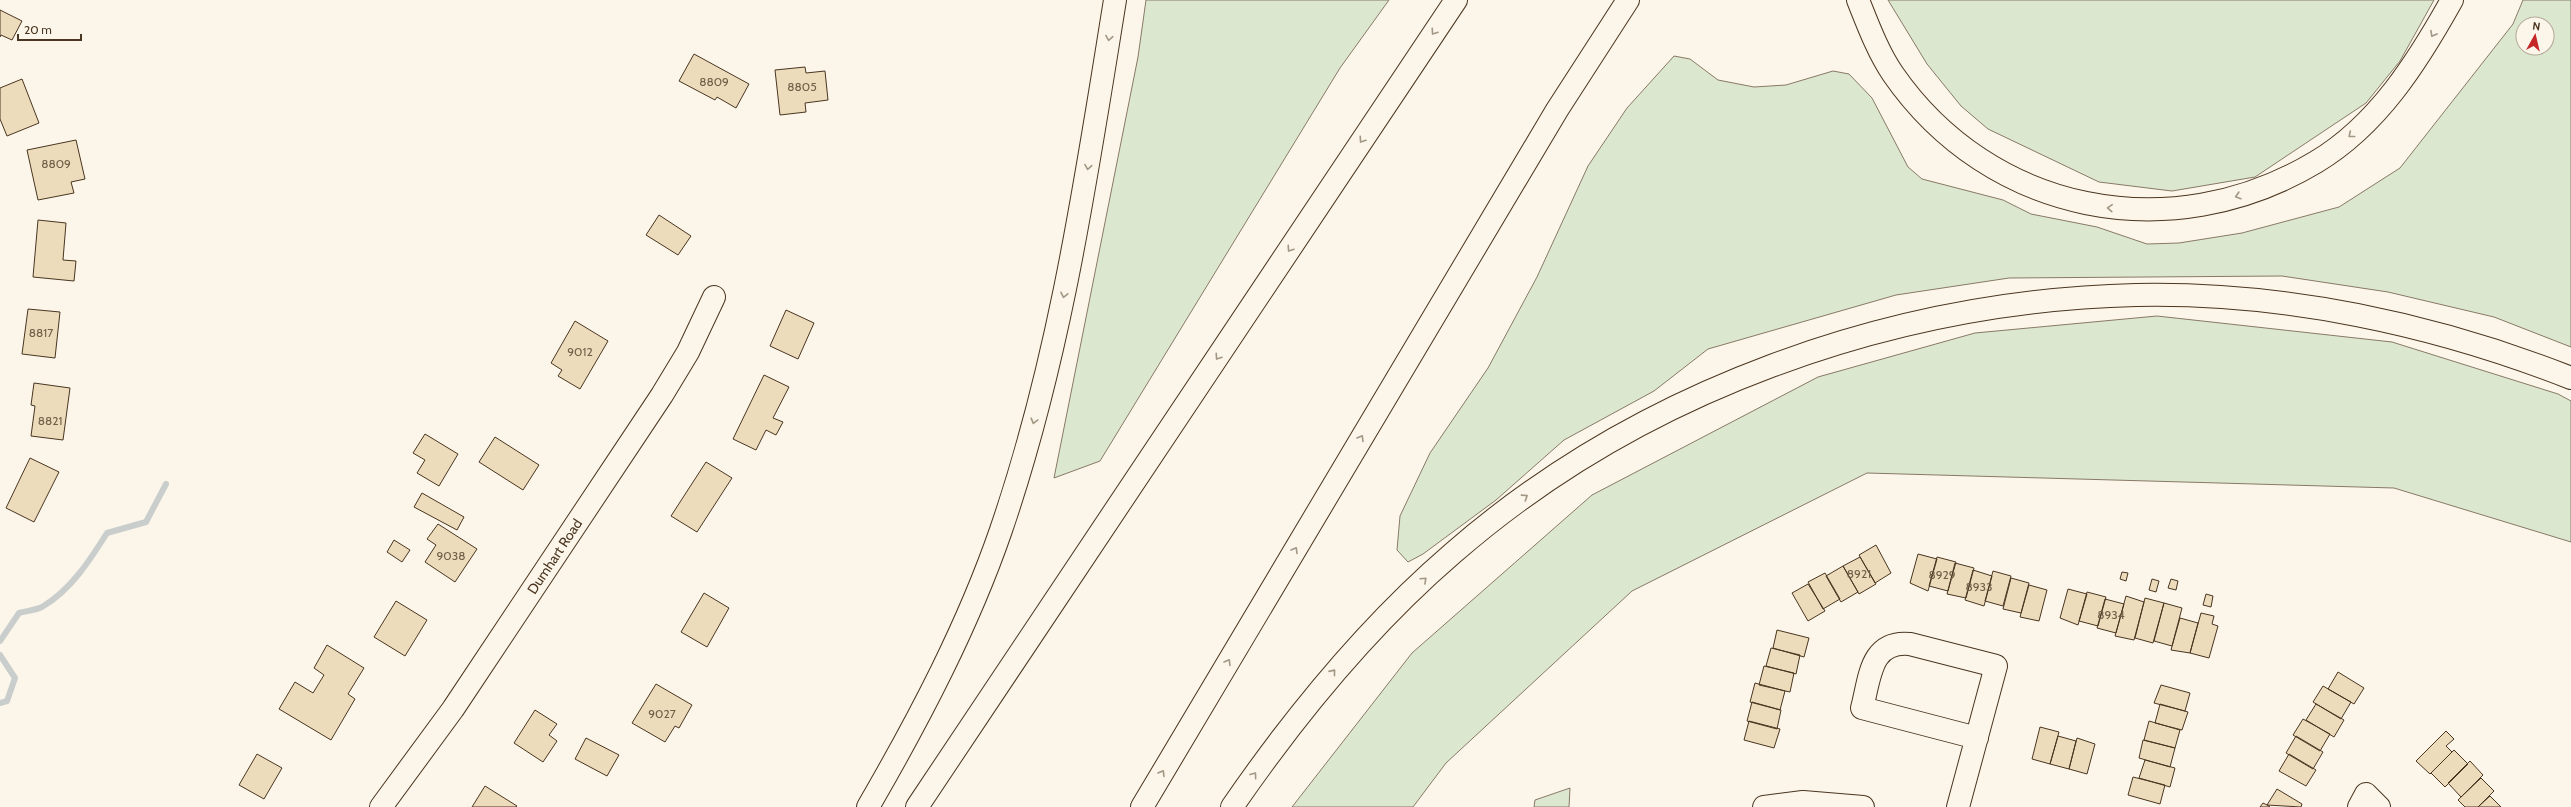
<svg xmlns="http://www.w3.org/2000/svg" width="2571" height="807" font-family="Cabin,sans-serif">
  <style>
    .green { fill: #dce7d0; stroke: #887966; fill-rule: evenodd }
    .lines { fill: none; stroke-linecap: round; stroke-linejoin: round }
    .stream { stroke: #c9cecd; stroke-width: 6 }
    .building { fill: #ecdcbc; stroke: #4a3520 }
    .minor-casing { stroke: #4a3520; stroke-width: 24 }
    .highway-casing { stroke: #4a3520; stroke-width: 24 }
    .minor { stroke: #fbf6e9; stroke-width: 22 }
    .highway { stroke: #fbf6e9; stroke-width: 22 }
    .oneway { stroke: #a29684 }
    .labels { text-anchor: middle; stroke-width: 3; stroke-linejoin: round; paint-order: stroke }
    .number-label { font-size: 12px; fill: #725f47 }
    .street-label { font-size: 14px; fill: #4a3520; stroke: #fbf6e9 }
  </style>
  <rect width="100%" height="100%" fill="#fbf6e9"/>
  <path class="green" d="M1146 0H1389L1340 68 1100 461 1054 478 1138 57Z
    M1888 0H2434L2400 61 2366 103 2255 177 2172 191 2099 182 1988 129 1961 106 1927 64Z
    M2523 0H2571V347L2494 317 2388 292 2282 276 2009 278 1896 295 1708 349 1654 391 1564 440 1496 500 1423 554 1408 562 1397 550 1400 516 1430 453 1488 368 1537 277 1588 166 1627 108 1674 56 1690 59 1718 80 1754 87 1786 85 1833 71 1849 74 1872 98 1908 167 1922 179 2003 200 2031 214 2097 227 2147 244 2179 243 2242 233 2339 207 2400 168 2513 24ZM2523 24H2547V48H2523Z
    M2157 316 2392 342 2558 394 2571 401V542L2394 488 1867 473 1632 591 1446 763 1413 807H1292L1412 653 1592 495 1818 377 1975 333Z
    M1570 788 1569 807H1534L1535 800Z"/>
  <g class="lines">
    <path class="stream" d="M0 641 19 613C26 611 36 610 42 607 71 590 90 560 107 533L146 522 166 484
      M0 655 15 678 7 701 0 703"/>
  </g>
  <path class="building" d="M0 10 22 21 12 40 1 35 0 37Z
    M694 54 749 84 736 108 717 97 715 100 679 81Z
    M805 67 806 73 825 71 828 100 805 103 806 112 780 115 775 70Z
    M22 79 39 123 7 136 0 119V88Z
    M76 140 85 179 71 182 74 193 38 200 27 150Z
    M659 215 691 236 678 255 646 235Z
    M38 220 66 223 63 260 76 261 74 281 33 277Z
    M28 309 60 312 55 358 22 354Z
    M786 310 814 323 798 359 770 346Z
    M575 321 608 341 580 389 558 376 562 370 551 363Z
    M764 375 789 387 773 418 783 422 776 435 766 430 756 450 733 439Z
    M34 383 70 388 63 440 31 436 35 406 31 405Z
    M425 434 458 454 439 486 417 473 425 460 413 453Z
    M495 437 539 465 523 490 479 462Z
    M30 458 59 472 34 522 6 508Z
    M706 462 732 478 697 532 671 516Z
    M422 493 464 517 457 530 414 507Z
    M438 524 477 549 455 582 425 562 436 545 427 539Z
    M394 540 410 550 402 562 387 552Z
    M1876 545 1891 573 1875 583 1859 555Z
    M1918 554 1937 559 1928 591 1910 583Z
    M1860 557 1876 584 1859 594 1843 566Z
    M1937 557 1956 562 1948 591 1929 586Z
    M1955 563 1974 568 1966 598 1947 594Z
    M1843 566 1858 592 1841 602 1826 576Z
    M1973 570 1992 576 1984 606 1965 600Z
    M1993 571 2011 576 2003 606 1985 601Z
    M2122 572 2128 573 2126 581 2120 579Z
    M1825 573 1840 599 1823 609 1808 582Z
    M2011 578 2029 583 2021 613 2003 609Z
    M2152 579 2159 581 2156 592 2149 590Z
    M2171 579 2178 581 2176 590 2168 588Z
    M1808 584 1825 611 1808 621 1792 593Z
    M2029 585 2047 590 2039 621 2020 617Z
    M2068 589 2087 594 2078 625 2060 618Z
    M2087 592 2106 597 2098 626 2079 621Z
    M704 593 729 608 707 647 681 632Z
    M2206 594 2213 596 2211 607 2203 605Z
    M2126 596 2144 602 2134 640 2115 636Z
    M2145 598 2164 603 2153 643 2135 638Z
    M2105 599 2124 604 2116 633 2097 628Z
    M396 601 427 620 405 656 374 637Z
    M2164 603 2182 608 2172 646 2154 641Z
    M2201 613 2214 616 2212 624 2218 626 2209 658 2190 653Z
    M2180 618 2198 623 2190 653 2171 650Z
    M1777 630 1809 638 1804 657 1773 648Z
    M327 645 364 668 348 694 355 699 331 740 279 709 295 682 313 693 324 675 314 668Z
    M1771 648 1800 655 1796 674 1766 666Z
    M1764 666 1794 673 1790 692 1759 685Z
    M2338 672 2364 688 2354 704 2328 689Z
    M1755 683 1785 691 1780 710 1750 702Z
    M656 684 692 705 679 728 675 726 665 742 632 723Z
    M2161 685 2190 693 2185 711 2154 703Z
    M2323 686 2351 702 2341 719 2313 702Z
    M1752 702 1781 710 1777 729 1747 721Z
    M2160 704 2188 712 2182 730 2155 723Z
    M2316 704 2344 720 2334 737 2306 720Z
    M535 710 557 724 549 735 557 741 543 762 514 743Z
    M2303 719 2330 734 2320 751 2293 735Z
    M1749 721 1780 729 1774 748 1744 740Z
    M2149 721 2180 730 2175 748 2144 740Z
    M2040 727 2059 732 2050 764 2032 759Z
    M2446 731 2454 739 2446 746 2452 752 2430 774 2416 761Z
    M2058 736 2076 741 2069 769 2050 764Z
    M2296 736 2323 752 2313 769 2286 753Z
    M586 738 619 755 607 776 575 759Z
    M2077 738 2095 744 2087 774 2069 769Z
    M2143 740 2175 748 2170 767 2139 758Z
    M2454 750 2468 764 2445 787 2431 773Z
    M257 754 282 768 264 799 239 785Z
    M2289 754 2316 770 2306 786 2279 771Z
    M2145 760 2175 768 2170 787 2139 778Z
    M2470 761 2483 775 2461 797 2448 783Z
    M2133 777 2165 785 2160 804 2128 795Z
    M2481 778 2494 791 2478 807H2465L2458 800Z
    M485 786 517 806 516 807H472Z
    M2277 789 2302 804 2301 807 2267 805Z
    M2490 796 2501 807H2478Z
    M2263 803 2267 805 2270 807H2260Z"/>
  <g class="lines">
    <g class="minor-casing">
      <g id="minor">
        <path id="s1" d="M381 807 453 709 662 395 688 352 714 297"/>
        <path d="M1764 807 1803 802 1863 807"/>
        <path d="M1958 807 1996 666 1910 644C1870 640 1870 678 1862 708L1977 738"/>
        <path d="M2359 807 2366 794 2379 807"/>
      </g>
    </g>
    <g class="highway-casing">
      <path id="highway" d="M1858 0C1868 25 1878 52 1893 74 1990 214 2171 249 2316 162 2378 125 2418 61 2452 0
        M868 807C919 719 968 626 1001 530 1060 358 1086 179 1115 0
        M917 807 1456 0
        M1142 807 1557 110 1628 0
        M1232 807C1296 714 1367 627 1453 553 1639 391 1891 301 2136 295 2284 292 2434 324 2571 378"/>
    </g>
    <use href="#minor" class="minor"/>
    <use href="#highway" class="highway"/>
  </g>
  <defs><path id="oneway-chevron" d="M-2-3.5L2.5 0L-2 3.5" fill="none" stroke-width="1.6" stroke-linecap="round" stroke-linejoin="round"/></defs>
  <g class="oneway">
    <use href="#oneway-chevron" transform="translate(1434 32) rotate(124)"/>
    <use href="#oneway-chevron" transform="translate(2433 34) rotate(119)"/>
    <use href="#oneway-chevron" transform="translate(1109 38) rotate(99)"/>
    <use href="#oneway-chevron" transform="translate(2351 135) rotate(141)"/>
    <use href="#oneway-chevron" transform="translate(1362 140) rotate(124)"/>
    <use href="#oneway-chevron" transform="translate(1088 167) rotate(99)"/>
    <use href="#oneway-chevron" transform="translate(2238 196) rotate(163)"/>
    <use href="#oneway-chevron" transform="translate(2110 208) rotate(-176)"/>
    <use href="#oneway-chevron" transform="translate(1290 249) rotate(124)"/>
    <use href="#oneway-chevron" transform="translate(1064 295) rotate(102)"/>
    <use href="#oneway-chevron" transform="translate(1218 357) rotate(124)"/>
    <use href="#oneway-chevron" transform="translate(1034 421) rotate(105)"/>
    <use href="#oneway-chevron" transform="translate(1361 438) rotate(-59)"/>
    <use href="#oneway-chevron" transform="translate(1525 497) rotate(-33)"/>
    <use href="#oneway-chevron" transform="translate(1295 550) rotate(-59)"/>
    <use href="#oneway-chevron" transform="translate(1424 580) rotate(-43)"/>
    <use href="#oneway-chevron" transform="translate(1228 662) rotate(-59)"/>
    <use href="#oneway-chevron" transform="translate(1333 672) rotate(-51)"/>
    <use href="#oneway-chevron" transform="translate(1162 773) rotate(-59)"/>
    <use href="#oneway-chevron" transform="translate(1254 775) rotate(-54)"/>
  </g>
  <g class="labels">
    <g class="number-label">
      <text x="714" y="86">8809</text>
      <text x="802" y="91">8805</text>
      <text x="56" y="168">8809</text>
      <text x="41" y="337">8817</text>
      <text x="580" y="356">9012</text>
      <text x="50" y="425">8821</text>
      <text x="451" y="560">9038</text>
      <text x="1859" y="578">8921</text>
      <text x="1942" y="579">8929</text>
      <text x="1979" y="591">8933</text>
      <text x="2111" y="619">8934</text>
      <text x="662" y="718">9027</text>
    </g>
    <g class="street-label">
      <text dy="5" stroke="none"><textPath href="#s1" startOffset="305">Dumhart Road</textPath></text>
    </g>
  </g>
  <g transform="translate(2535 36) rotate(8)"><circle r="19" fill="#fbf6e9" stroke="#b4a999"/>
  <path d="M0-3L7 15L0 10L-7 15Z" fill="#c62828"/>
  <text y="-6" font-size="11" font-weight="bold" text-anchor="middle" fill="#4a3520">N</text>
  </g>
  <path d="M18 34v6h63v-6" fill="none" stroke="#4a3520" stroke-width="2"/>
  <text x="24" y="34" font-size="12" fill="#4a3520" stroke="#fbf6e9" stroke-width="3" paint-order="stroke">20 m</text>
</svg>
